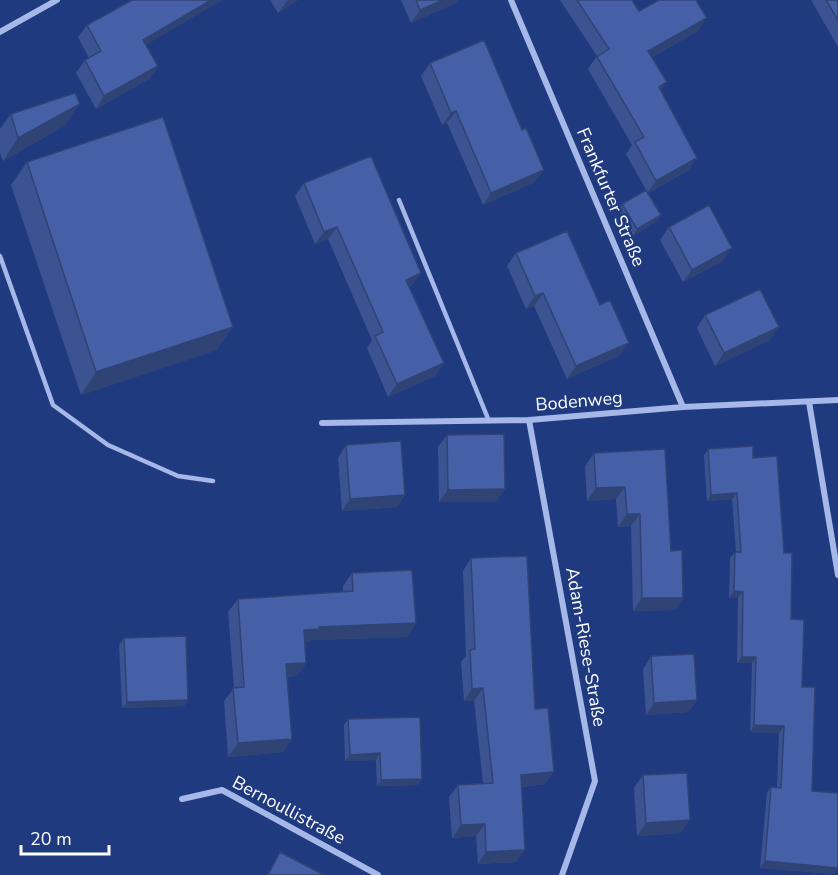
<svg xmlns="http://www.w3.org/2000/svg" width="838" height="875" font-family="'Nunito Sans',sans-serif">
  <style>
    .lines { fill: none; stroke-linecap: round; stroke-linejoin: round }
    .lane { stroke: #a5b8e8; stroke-width: 4.5 }
    .street { stroke: #a5b8e8; stroke-width: 6 }
    .wall { fill: #3b5390 }
    .shaded-wall { fill: #304375 }
    .building { fill: #4560a7; stroke: #304375; stroke-width: 1.5 }
    .labels { text-anchor: middle; stroke-width: 5; stroke-linejoin: round; paint-order: stroke }
    .street-label { font-size: 18px; fill: #fff; stroke: #203a80 }
  </style>
  <rect width="100%" height="100%" fill="#203a80"/>
  <g class="lines">
    <path class="lane" d="M399 200 489 421
      M0 256 53 405 108 445 178 476 213 481"/>
    <path class="street" d="M511 0 683 407
      M0 32 57 0
      M809 402 838 575
      M529 420 595 781 562 875
      M322 423 529 420 683 407 838 400
      M182 799 222 790 378 875"/>
  </g>
  <path class="wall" d="M270 0H298L278 13Z
    M401 0H458L456 3 411 23Z
    M560 0H632L639 11 698 31 652 57 661 91 689 170 648 193 661 215 657 221 633 236 618 210 622 204 646 190 626 154 632 145 588 69 597 56Z
    M811 0H838V47Z
    M87 25 146 45 158 66 149 79 96 109 76 73 85 60 89 58 78 37Z
    M430 63 535 182 483 205 447 123 442 125 421 76Z
    M11 114 64 126 3 161 0 153V129Z
    M27 162 217 350 81 395 11 185Z
    M304 183 421 273 412 285 409 287 444 363 435 376 388 397 367 348 372 340 328 239 315 244 295 196Z
    M669 227 723 261 683 282 660 240Z
    M516 253 620 355 567 379 534 306 526 309 507 266Z
    M705 315 770 340 715 366 697 328Z
    M447 435 496 502H439L438 447Z
    M346 445 405 495 397 507 342 511 338 458Z
    M665 449 671 551 683 598 675 610 633 611 631 526 618 527 616 499 587 501 585 466 594 453Z
    M708 449 753 458 784 553 791 619 802 687 812 791 838 868 834 874 760 868 767 793 771 787 777 788 779 733 750 732 752 663H737L738 598H729L730 558 735 552H736L732 499 707 501 704 455Z
    M471 558 535 709 545 784 522 787 516 862 478 864 476 836 452 838 449 797 458 785 483 783 474 701H464L461 662 466 656 463 571Z
    M352 573 416 623 407 637 311 640 310 642H305L306 663 297 676 287 677 292 739 283 752 228 757 224 701 234 688 228 612 238 599 343 592V586Z
    M124 638 188 700 184 706 122 708 119 645Z
    M651 656 697 700 688 712 646 715 643 669Z
    M348 719 422 779 417 785 377 786 376 760 345 761 344 725Z
    M643 775 681 833 637 836 634 788Z
    M280 852 324 875H267L274 862Z"/>
  <path class="shaded-wall" d="M211 0H223L134 52 143 40Z
    M288 0H298L278 13 287 1Z
    M443 0H458L456 3 411 23 420 10Z
    M707 18 698 31 639 64 648 51Z
    M158 66 149 79 96 109 104 96Z
    M667 82 658 95 659 87Z
    M80 104 64 126 3 161 18 138Z
    M456 111 447 123 442 125 451 113Z
    M697 158 689 170 647 193 656 181Z
    M544 170 535 182 483 205 491 193Z
    M661 215 657 221 633 236 637 229Z
    M337 227 328 239 315 244 324 232Z
    M732 248 723 261 683 282 692 270Z
    M421 273 412 285 397 292 406 280Z
    M543 293 534 306 526 309 535 296Z
    M233 327 217 350 81 395 96 372Z
    M779 327 770 340 715 366 724 353Z
    M629 343 620 355 567 379 576 366Z
    M444 363 435 376 388 397 397 384Z
    M625 487 616 499 587 501 596 488Z
    M505 489 496 502H439L448 490Z
    M737 493 732 499 707 501 711 495Z
    M405 495 397 507 342 511 350 499Z
    M627 514H640L631 526 618 527Z
    M734 591 743 592 738 598H729Z
    M642 598H683L675 610 633 611Z
    M416 623 407 637 311 640 310 642 295 643 304 630 319 627Z
    M742 657H756L752 663H737Z
    M306 663 297 676 277 677 286 664Z
    M483 688 474 701H464L472 689Z
    M188 700 184 706 122 708 127 702Z
    M697 700 688 712 646 715 654 703Z
    M754 725 784 726 779 733 750 732Z
    M292 739 283 752 228 757 238 743Z
    M380 753 376 760 345 761 350 755Z
    M554 772 545 784 512 788 521 775Z
    M422 779 417 785 377 786 381 780Z
    M690 820 681 833 637 836 646 823Z
    M485 824 476 836 452 838 461 825Z
    M525 850 516 862 478 864 486 852Z
    M765 861 838 868 834 874 760 868Z"/>
  <path class="building" d="M132 0H211L143 40 158 66 104 96 85 60 101 51 87 25Z
    M416 0H443L420 10Z
    M577 0H632L639 11 659 0H696L707 18 648 51 667 82 659 87 697 158 656 181 635 142 644 137 597 57 609 49Z
    M826 0H838V20Z
    M484 40 522 130 526 128 544 170 491 193 456 111 451 113 430 63Z
    M75 93 80 104 18 138 11 114Z
    M163 117 233 327 96 372 27 162Z
    M371 156 421 273 406 280 444 363 397 384 375 336 383 332 337 227 324 232 304 183Z
    M646 190 661 215 637 229 622 204Z
    M709 205 732 248 692 270 669 227Z
    M567 231 600 305 610 300 629 343 576 366 543 293 535 296 516 253Z
    M760 289 779 327 724 353 705 315Z
    M504 434 505 489 448 490 447 435Z
    M401 441 405 495 350 499 346 445Z
    M753 446V458L777 456 784 553H792L791 619 804 620 802 687H815L812 791 838 793V868L765 861 771 787 781 788 784 726 754 725 756 657H742L743 592 734 591 735 552H741L737 493 711 495 708 449Z
    M665 449 671 551 682 550 683 598H642L640 514H627L625 487 596 488 594 453Z
    M527 556 535 709 548 708 554 772 521 775 525 850 486 852 485 824 461 825 458 785 493 783 483 688 472 689 470 650 475 649 471 558Z
    M412 570 416 623 319 627V629L304 630 306 663 286 664 292 739 238 743 233 688 244 687 238 599 353 591 352 573Z
    M186 636 188 700 127 702 124 638Z
    M694 654 697 700 654 703 651 656Z
    M420 717 422 779 381 780 380 753 350 755 348 719Z
    M687 773 690 820 646 823 643 775Z
    M280 852 324 875H268Z"/>
  <g class="labels">
    <g class="street-label">
      <text transform="translate(611 197) rotate(67)" y="6">Frankfurter Straße</text>
      <text transform="translate(579 401) rotate(-5)" y="6">Bodenweg</text>
      <text transform="translate(586 647) rotate(80)" y="6">Adam-Riese-Straße</text>
      <text transform="translate(289 810) rotate(28)" y="6">Bernoullistraße</text>
    </g>
  </g>
  <path d="M21 845v9h88v-9" fill="none" stroke="#ffffff" stroke-width="3"/>
  <text x="30" y="845" font-size="18" fill="#ffffff" stroke="#203a80" stroke-width="4.5" paint-order="stroke">20 m</text>
</svg>
